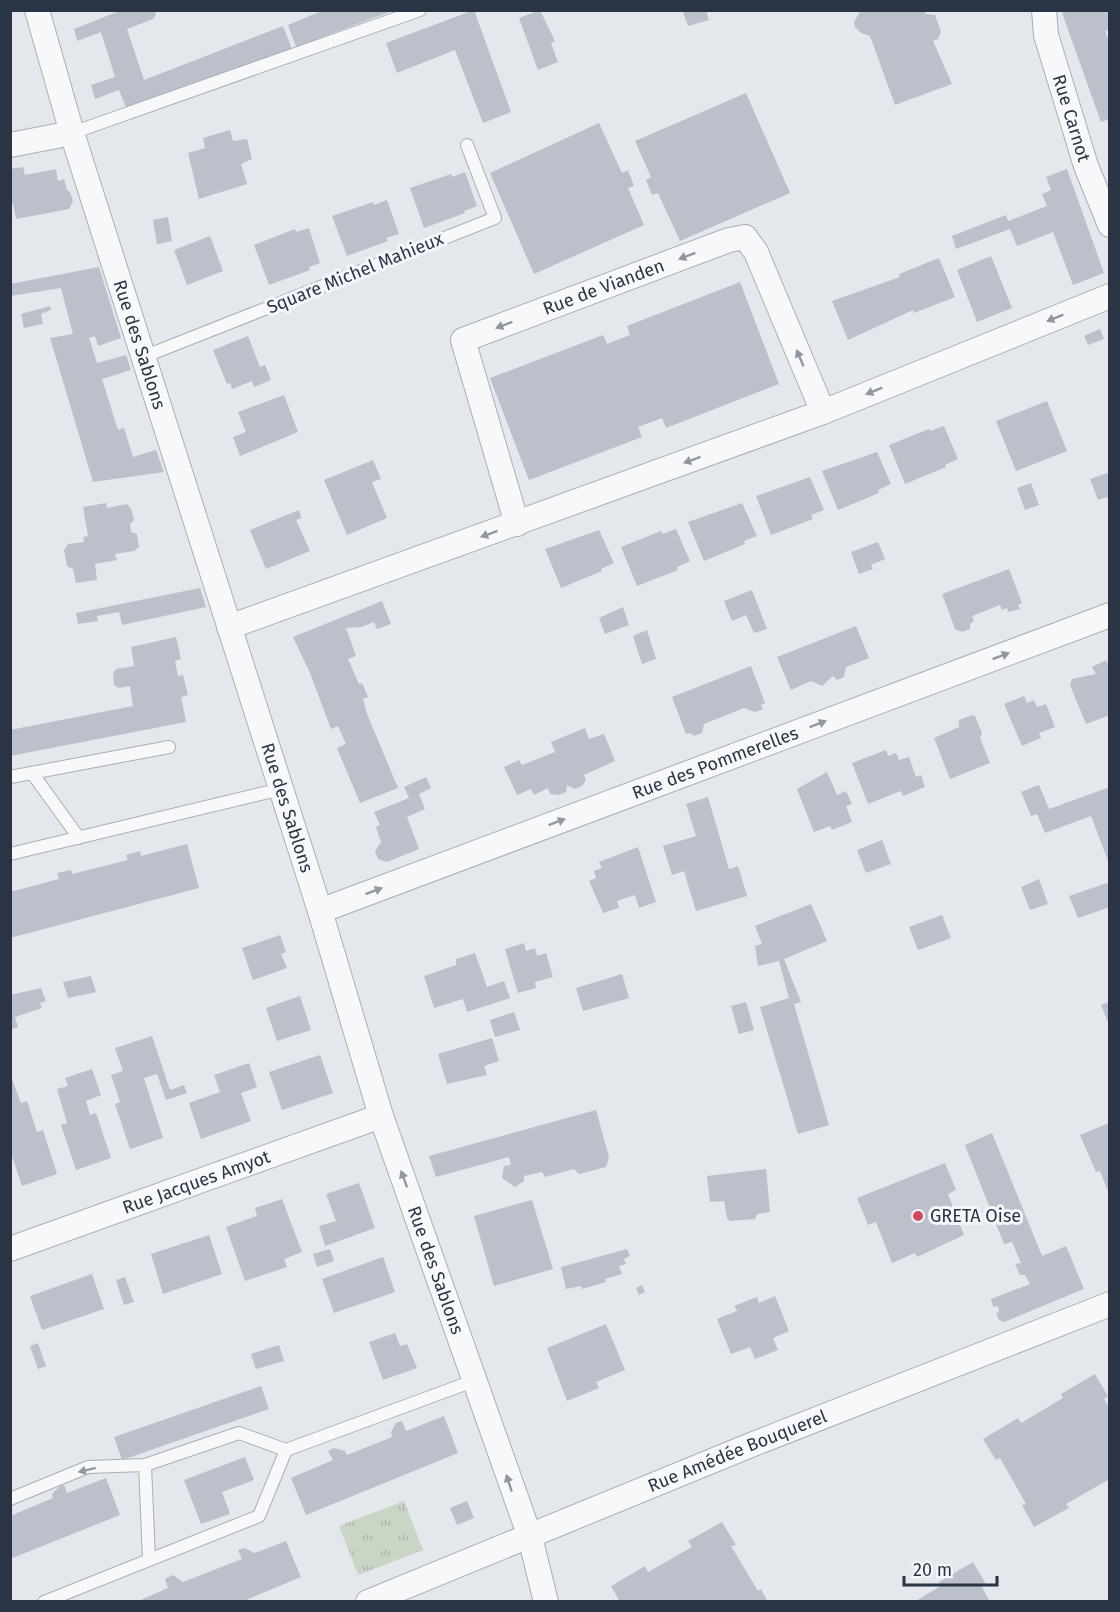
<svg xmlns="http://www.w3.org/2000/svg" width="1120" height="1612" font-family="'Fira Sans',sans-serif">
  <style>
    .grass { fill: url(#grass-tufts) }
    .building { fill: #bbc0ca }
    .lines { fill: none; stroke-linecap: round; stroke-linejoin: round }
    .lane-casing { stroke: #a9aeb7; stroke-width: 14 }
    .street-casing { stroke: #a9aeb7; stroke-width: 26 }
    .lane { stroke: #f7f8fa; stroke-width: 12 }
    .street { stroke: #f7f8fa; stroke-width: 24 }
    .oneway { fill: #9196a0 }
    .poi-dot { fill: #d1495b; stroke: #f4f6f9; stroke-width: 2 }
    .labels { text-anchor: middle; stroke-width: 6; stroke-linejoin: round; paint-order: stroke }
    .street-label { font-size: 18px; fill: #2b3445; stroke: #f4f6f9 }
    .poi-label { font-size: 18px; fill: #2b3445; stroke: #f4f6f9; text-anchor: start }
  </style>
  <defs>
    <pattern id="grass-tufts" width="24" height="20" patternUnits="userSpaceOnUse" patternTransform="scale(1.5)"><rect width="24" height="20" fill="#c9d6c5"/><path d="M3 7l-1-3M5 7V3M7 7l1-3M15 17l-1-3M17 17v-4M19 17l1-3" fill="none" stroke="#adb8ab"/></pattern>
  </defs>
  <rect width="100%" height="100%" fill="#e4e7ec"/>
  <path class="grass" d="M404 1501 423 1550 358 1575 339 1526Z"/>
  <path class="building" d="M122 10H155L156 14 153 19 127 29 144 80 283 26 292 49 127 110 119 90 95 99 91 85 115 77 101 32 77 41 74 29Z
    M324 10H392V11L296 47 288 25Z
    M474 10 511 112 483 123 455 50 397 73 386 43Z
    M540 10 555 41 551 43 558 62 538 70 519 18Z
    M682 10H706L709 20 688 26Z
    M861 10H924L926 14 935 15 941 32 938 39 933 41 952 84 895 105 870 36 861 33 855 27 854 22Z
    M1061 10H1102L1103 13 1110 11V30L1105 31 1110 44V119L1101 122Z
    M746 93 790 193 680 241 658 193 652 195 646 180 651 177 635 141Z
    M599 123 622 173 628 170 634 186 628 188 644 225 534 274 490 173Z
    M230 130 233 141 247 139 252 159 241 164 247 184 199 199 188 153 205 148 203 138Z
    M23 167 25 175 56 169 58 181 64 179 67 190 70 192 73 201 69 209 16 219 13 204H10V169Z
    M1067 169 1104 273 1073 285 1053 232 1017 246 1010 229 956 249 952 236 1006 215 1008 221 1047 206 1042 194 1051 190 1046 177Z
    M465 172 477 206 464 211 465 213 424 228 410 188 451 174 452 177Z
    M387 200 399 234 386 238 388 241 347 256 332 216 373 202 374 205Z
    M168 217 172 241 157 244 153 220Z
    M309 228 320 263 309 267 310 270 269 285 254 245 295 229 296 232Z
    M210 236 223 271 187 285 174 250Z
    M991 256 1012 308 977 322 957 270Z
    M939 258 955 297 914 313 913 310 848 340 832 301 900 277 899 274Z
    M99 267 121 338 98 346 95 336 89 338 97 363 126 355 131 370 102 379 118 430 124 428 133 457 156 450 164 472 93 482 50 338 73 334 61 288 10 296V284Z
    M740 282 779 384 666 428 662 418 638 427 642 437 529 480 490 378 603 335 607 344 630 335 627 326Z
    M50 306 51 310 41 314 43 324 24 328 21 314Z
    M1100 329 1104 339 1088 345 1084 336Z
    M248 336 260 367 265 365 271 380 254 387 252 381 232 389 230 383 227 384 213 350Z
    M284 395 298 432 240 456 233 437 246 432 238 412Z
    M1047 401 1067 451 1016 471 996 421Z
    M944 426 958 459 945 465 946 467 905 484 889 445 929 429 930 431Z
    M877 452 891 484 878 490 879 493 838 510 822 471Z
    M373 460 381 479 372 482 387 518 347 535 324 480Z
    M1110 472V496L1098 500 1090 479Z
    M810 477 824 510 811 515 813 519 771 535 756 496Z
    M1031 483 1039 505 1025 510 1017 488Z
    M106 503 107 508 127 504 131 509 134 520 130 524 131 532 137 534 139 547 134 551 115 554 117 560 95 564 97 580 76 583 73 569 67 566 64 550 68 544 84 542 83 537 88 536 83 507Z
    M742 503 757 536 744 541 745 544 704 561 688 522Z
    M299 510 301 518 296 520 310 551 266 569 250 530Z
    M676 529 690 561 677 567 678 570 637 586 621 547 661 531 663 534Z
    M599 530 614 563 601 569 602 571 561 588 545 549Z
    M878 542 885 559 871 565 873 569 859 574 851 552Z
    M1009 569 1022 603 1018 605 1020 609 1008 612 1007 608 1002 610 1000 605 972 616 974 621 970 624V629L962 632 955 629 942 594Z
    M200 588 206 607 122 625 119 612 97 616 98 621 78 624 76 613Z
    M752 590 767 629 754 633 746 615 732 621 724 601Z
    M382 601 391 624 377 629 374 622 361 627 346 628 356 656 348 659 359 684 362 683 368 697 363 699 367 714 398 788 360 803 337 748 346 744 338 726 331 729 310 673 293 637Z
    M623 607 629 625 605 634 599 618Z
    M856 626 869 658 846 667 844 677 837 680 833 676 822 686 811 681 791 690 777 657Z
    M647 630 656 659 642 664 633 636Z
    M176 637 181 659 175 661 178 676 183 675 188 695 181 697 186 722 10 756V730L133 706 130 686 119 688 114 685 113 674 116 669 134 666 131 647Z
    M1106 660 1110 668V715L1086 724 1070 685 1072 679 1096 674 1092 667Z
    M751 666 765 703 761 705 763 709 755 712 744 708 704 724 702 733 694 736 690 733 686 734 672 697Z
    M1024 696 1027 703 1034 700 1037 707 1046 704 1055 727 1039 733 1041 738 1022 746 1004 704Z
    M972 715 975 716 982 733 980 738 990 763 950 779 934 738 959 727V720Z
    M585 728 589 739 604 734 615 761 584 775 586 780 582 786 575 789 567 785 566 792 559 795 550 794 548 788 534 795 531 789 517 795 504 767 519 760 522 765 555 752 551 742Z
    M886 750 888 756 896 753 899 760 909 757 916 777 921 775 925 787 903 796 901 791 868 804 852 763Z
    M827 772 837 795 846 791 852 804 846 806 852 822 832 830 830 826 814 832 797 789Z
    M426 777 431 788 419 794 425 809 407 817 419 849 387 862 378 859 375 851 381 842 376 827 380 825 374 812 409 798 404 787Z
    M1039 785 1049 809 1110 787V866L1091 816 1045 833 1037 814 1031 816 1021 792Z
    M708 797 729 869 738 866 747 896 696 911 684 871 672 875 663 846 696 836 686 804Z
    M882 840 891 864 866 873 857 850Z
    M187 844 199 888 10 938V892L59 879 57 873 71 870 72 874 128 860 126 855 140 851 141 856Z
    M638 847 656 902 639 908 635 895 617 901 619 908 603 913 589 881 596 878 594 871 602 868 599 862Z
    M1039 879 1048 904 1030 910 1021 887Z
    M1110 882V907L1078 918 1069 896Z
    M811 904 827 941 784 959 801 1002 794 1004 829 1125 798 1134 760 1007 789 998 779 961 758 966 755 946 762 944 755 926Z
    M942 915 951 938 918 950 909 927Z
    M280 935 286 952 281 954 287 968 253 980 242 948Z
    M524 943 526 951 535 948 537 956 546 953 553 977 535 982 536 988 518 993 505 949Z
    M475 953 487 987 504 981 510 998 467 1012 463 999 434 1008 424 976 456 965V959Z
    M622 974 629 998 583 1011 576 988Z
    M91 976 96 992 68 998 63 982Z
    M41 988 46 1001 40 1003 42 1008 15 1017 18 1027 10 1030V995Z
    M300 996 311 1030 277 1041 266 1008Z
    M746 1002 754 1030 739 1034 731 1006Z
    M1109 1002V1025L1101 1005Z
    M514 1012 520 1030 495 1037 490 1020Z
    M152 1036 170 1090 184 1085 187 1093 166 1100 157 1074 144 1078 163 1138 130 1149 115 1104 120 1102 111 1075 123 1071 115 1048Z
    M492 1038 499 1061 484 1066 487 1075 447 1084 438 1054Z
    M320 1055 333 1093 282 1110 269 1072Z
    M249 1063 257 1087 241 1093 251 1121 201 1139 189 1103 220 1092 214 1075Z
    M92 1069 101 1095 86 1101 90 1115 96 1113 111 1158 76 1170 61 1125 67 1123 57 1089 68 1086 65 1078Z
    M10 1074 21 1103 27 1101 37 1132 43 1130 57 1174 22 1186 10 1150Z
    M596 1110 609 1157 606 1167 579 1174 574 1169 545 1177 542 1172 524 1176V1181L515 1187 502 1178 504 1166 511 1165 509 1157 436 1177 429 1156Z
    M1109 1123V1194L1100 1171 1096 1172 1080 1135Z
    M992 1133 1042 1256 1066 1246 1084 1289 1004 1322 999 1320 996 1313 999 1312 998 1306 993 1307 991 1299 1030 1284 1025 1275H1020L1015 1264 1021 1263 1012 1242 1004 1244 965 1145Z
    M945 1163 956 1190 948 1194 964 1235 917 1257 915 1253 892 1263 876 1222 868 1225 857 1198Z
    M766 1169 770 1212 757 1214 755 1219 730 1221 727 1218 724 1201 710 1202 707 1176Z
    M359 1183 375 1228 325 1246 319 1226 336 1221 326 1194Z
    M282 1199 302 1252 284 1259 287 1267 245 1281 226 1227 257 1216 255 1208Z
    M532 1200 553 1269 494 1286 474 1216Z
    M209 1235 222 1274 163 1294 151 1254Z
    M330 1249 334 1261 317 1267 313 1254Z
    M627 1249 630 1256 624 1259 626 1264 619 1266 622 1274 605 1279 606 1282 582 1289 581 1286 566 1289 561 1267Z
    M383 1257 395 1292 334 1313 322 1279Z
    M92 1274 104 1309 42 1330 30 1296Z
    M125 1277 134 1302 124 1305 116 1280Z
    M642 1285 645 1292 639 1295 636 1288Z
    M775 1296 789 1331 773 1338 778 1350 755 1359 750 1347 731 1354 717 1319 737 1311 734 1306 757 1297 759 1303Z
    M606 1324 625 1370 596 1382 599 1388 567 1401 547 1348Z
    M395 1333 400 1346 407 1344 417 1368 383 1380 369 1342Z
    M38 1343 46 1366 38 1369 30 1346Z
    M279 1345 284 1361 256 1369 251 1354Z
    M1095 1374 1108 1396 1104 1399 1110 1409V1482L1108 1480 1066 1504 1069 1508 1034 1527 1022 1505 1026 1504 1000 1458 996 1460 983 1439 1018 1418 1021 1423 1063 1398 1061 1394Z
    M261 1386 269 1409 122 1460 114 1437Z
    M444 1416 458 1453 306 1515 291 1478 333 1460 328 1451 334 1448 345 1451 347 1455 392 1437 391 1432 396 1423 402 1421 406 1431Z
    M245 1457 254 1480 222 1492 230 1514 201 1524 184 1480Z
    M106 1478 120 1515 10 1559V1516L53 1498 52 1494 60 1486 64 1485 67 1493Z
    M467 1501 474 1518 457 1525 450 1508Z
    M722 1522 736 1545 731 1546 758 1591 761 1589 768 1602H620L611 1586 645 1566 648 1572 692 1547 688 1541Z
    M286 1541 301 1577 241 1602H136L168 1588 165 1579 173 1575 183 1582 242 1559 238 1550 244 1548 255 1553Z
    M973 1562 986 1584 982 1587 990 1602H914L941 1586 939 1582Z"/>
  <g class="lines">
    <g class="lane-casing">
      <path id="lane" d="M72 133 420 10
        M143 357 495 218 467 145
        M32 773 79 838
        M10 777 169 747
        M10 854 281 789
        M286 1450 476 1380
        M10 1499 88 1467 145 1465
        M44 1602 259 1516 286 1450 239 1433 145 1465 149 1559"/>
    </g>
    <g class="street-casing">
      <g id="street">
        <path id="s1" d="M37 10 72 133 320 911 381 1116 530 1537 546 1602"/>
        <path id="s2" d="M1044 10 1046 35 1086 166 1110 225"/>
        <path d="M10 145 72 133"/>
        <path id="s3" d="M517 524 463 340 729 240 745 237 756 252 823 412"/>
        <path d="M229 627 823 412 1110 296"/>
        <path id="s4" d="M320 911 1110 615"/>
        <path id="s5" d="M10 1249 381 1116"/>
        <path id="s6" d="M368 1602 751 1445 1110 1304"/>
      </g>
    </g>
    <use href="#lane" class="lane"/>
    <use href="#street" class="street"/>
  </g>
  <defs><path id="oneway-solid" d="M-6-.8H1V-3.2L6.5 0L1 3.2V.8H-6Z" transform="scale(1.5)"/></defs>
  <g class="oneway">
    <use href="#oneway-solid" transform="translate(687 256) rotate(159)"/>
    <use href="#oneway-solid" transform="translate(1055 318) rotate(158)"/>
    <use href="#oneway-solid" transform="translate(504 325) rotate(159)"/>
    <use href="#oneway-solid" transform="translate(800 358) rotate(-113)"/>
    <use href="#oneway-solid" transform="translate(874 391) rotate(158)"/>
    <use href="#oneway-solid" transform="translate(692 460) rotate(160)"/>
    <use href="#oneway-solid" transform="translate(489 534) rotate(160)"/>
    <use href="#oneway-solid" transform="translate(1001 656) rotate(-21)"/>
    <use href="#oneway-solid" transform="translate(818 724) rotate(-21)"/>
    <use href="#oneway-solid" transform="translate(557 822) rotate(-21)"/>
    <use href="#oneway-solid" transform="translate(374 891) rotate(-21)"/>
    <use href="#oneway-solid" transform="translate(404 1179) rotate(-110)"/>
    <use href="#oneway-solid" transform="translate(87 1470) rotate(166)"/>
    <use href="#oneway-solid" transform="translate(509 1483) rotate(-108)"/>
  </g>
  <circle class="poi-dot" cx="918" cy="1216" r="6"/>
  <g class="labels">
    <g class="street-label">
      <text dy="6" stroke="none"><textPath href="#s2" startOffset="112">Rue Carnot</textPath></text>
      <text transform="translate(355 273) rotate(-22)" y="6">Square Michel Mahieux</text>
      <text dy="6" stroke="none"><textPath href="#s3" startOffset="342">Rue de Vianden</textPath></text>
      <text dy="6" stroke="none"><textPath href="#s1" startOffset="350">Rue des Sablons</textPath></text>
      <text dy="6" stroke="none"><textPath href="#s4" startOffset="422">Rue des Pommerelles</textPath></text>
      <text dy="6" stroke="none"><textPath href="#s1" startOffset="836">Rue des Sablons</textPath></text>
      <text dy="6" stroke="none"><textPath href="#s5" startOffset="198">Rue Jacques Amyot</textPath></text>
      <text dy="6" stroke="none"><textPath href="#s1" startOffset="1322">Rue des Sablons</textPath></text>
      <text dy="6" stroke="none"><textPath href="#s6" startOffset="399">Rue Amédée Bouquerel</textPath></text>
    </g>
    <g class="poi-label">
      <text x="930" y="1222">GRETA Oise</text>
    </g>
  </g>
  <rect width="1120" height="1612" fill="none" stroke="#2b3445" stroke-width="24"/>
  <path d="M904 1576v9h93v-9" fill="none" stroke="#2b3445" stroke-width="3"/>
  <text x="913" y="1576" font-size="18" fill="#2b3445" stroke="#f4f6f9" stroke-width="4.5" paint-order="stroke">20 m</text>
</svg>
